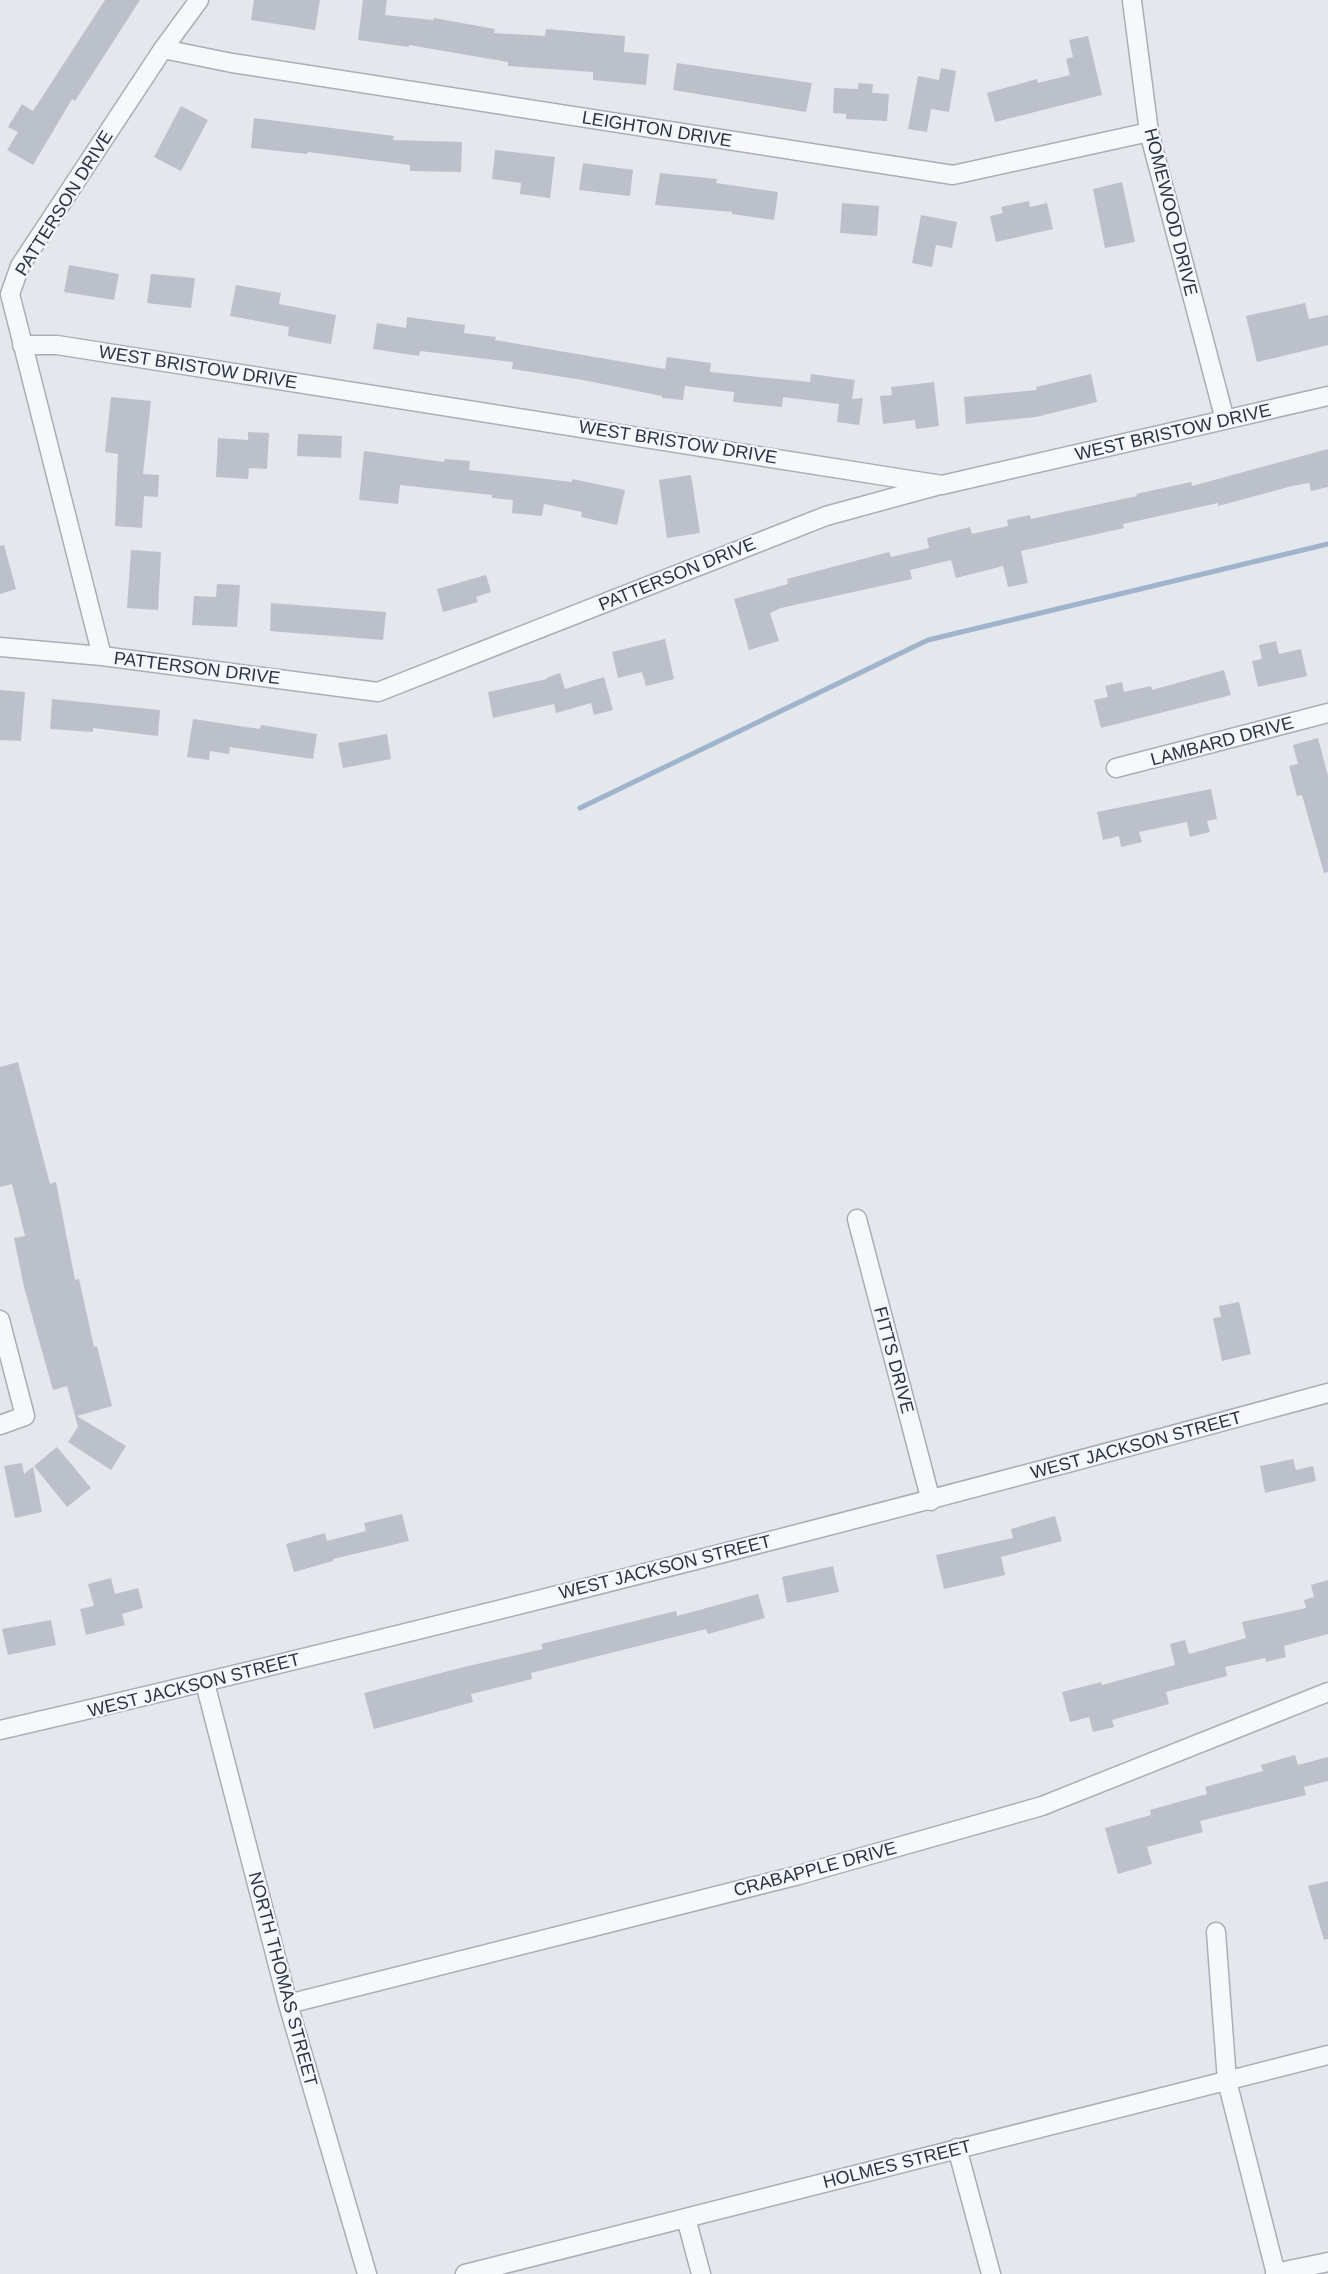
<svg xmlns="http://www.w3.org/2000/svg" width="1328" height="2274" font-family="Arial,sans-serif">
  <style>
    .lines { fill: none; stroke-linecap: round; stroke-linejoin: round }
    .stream { stroke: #9fb4cc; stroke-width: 5 }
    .building { fill: #bbc0ca }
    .minor-casing { stroke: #a9aeb7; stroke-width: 21 }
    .minor { stroke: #f7f8fa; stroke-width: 18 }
    .labels { text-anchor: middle; stroke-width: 4.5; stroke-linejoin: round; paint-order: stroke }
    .street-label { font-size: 18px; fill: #2b3445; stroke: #f4f6f9 }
  </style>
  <rect width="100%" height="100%" fill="#e4e7ec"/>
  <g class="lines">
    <path class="stream" d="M580 808 928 640 1328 544"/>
  </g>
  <path class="building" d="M105 0H140L75 101 72 99 33 165 7 150 18 132 8 127 22 104 33 111Z
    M254 0H320L315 30 251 20Z
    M363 0H387L385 15 433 20 434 18 495 29 494 33 545 36 546 29 625 36 624 52 649 54 646 85 593 80V72L508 66V62L409 45V47L358 40Z
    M1088 36 1102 95 995 122 987 93 1037 79 1038 83 1070 75 1066 59 1073 57 1069 40Z
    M677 63 812 83 806 112 673 90Z
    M941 68 956 71 949 112 931 109 927 132 908 129 918 76 939 80Z
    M858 83 873 84 872 93 889 94 887 121 846 119V114L833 113 834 88 858 89Z
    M181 106 208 120 181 171 154 157Z
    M254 118 394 136 393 140 462 142 461 172 410 171V165L308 152 307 154 251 148Z
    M495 150 555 157 550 198 520 194 521 183 492 179Z
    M583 163 633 170 630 196 579 190Z
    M660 173 717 179 716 183 778 192 774 220 732 214V212L655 205Z
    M1122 182 1135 242 1105 248 1093 189Z
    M1029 201 1030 207 1047 203 1053 229 996 242 990 216 1003 213 1001 207Z
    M842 203 879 206 877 236 840 233Z
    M921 215 957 222 952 248 936 245 932 267 912 263Z
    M69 265 119 274 114 300 64 292Z
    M151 274 195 278 191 308 147 303Z
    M236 285 281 293 279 304 336 315 331 344 288 336 289 327 230 316Z
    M1305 303 1309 319 1328 315V345L1257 362 1246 316Z
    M407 317 465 325 464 333 496 337 495 340 665 369 667 357 711 363 710 372 810 382 811 374 855 380 852 399 863 398 859 425 837 422 839 404 783 397 782 407 733 402 734 392 685 386 683 400 662 398V396L583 380 512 369 513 362 420 351 419 356 373 349 377 323 406 328Z
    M1091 374 1097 402 1036 417 966 424 964 397 1037 390 1036 387Z
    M934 382 939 426 916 429 915 420 883 424 880 396 892 395 891 387Z
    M111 397 151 401 143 474 159 475 158 497 144 496 142 528 115 526 118 454 105 452Z
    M248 432 269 433 267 469 249 468 248 479 216 477 218 438 248 440Z
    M298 434 342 436 341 458 297 456Z
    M1328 449V487L1311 491 1309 483 1292 486 1218 506V503L1123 524 1124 528 1021 551 1028 583 1008 587 1003 566 956 578 951 560 910 570 912 579 781 608 770 613 779 641 749 650 734 599 788 584 787 579 889 552 891 557 929 548 927 538 970 527 972 534 1008 526 1007 520 1030 515 1031 519 1137 496 1136 494 1191 482 1192 486Z
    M364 451 444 462 445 459 470 461 469 470 572 482V479L625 490 617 525 581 517 582 512 544 504 542 516 512 513 513 500 492 498V495L400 485 398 504 359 500Z
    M691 475 700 533 667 538 659 480Z
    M4 545 16 589 0 594V546Z
    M131 550 161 552 158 610 127 608Z
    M486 575 491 592 476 597 478 602 443 612 437 589Z
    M217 584 240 585 237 627 192 625 194 596 216 597Z
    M271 603 386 612 383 640 270 631Z
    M665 639 674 679 646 686 642 672 618 678 612 652Z
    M1276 641 1279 654 1301 649 1307 676 1258 687 1252 661 1262 659 1259 645Z
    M1224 670 1231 695 1101 728 1094 700 1108 697 1105 686 1122 682 1124 692 1151 686 1152 690Z
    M560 673 565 689 604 677 613 710 594 715 591 703 556 713 554 704 493 718 488 692 547 679 546 678Z
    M0 690 25 692 21 741 0 740Z
    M52 699 160 710 158 736 93 728V732L50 729Z
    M193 719 260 729 261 725 317 734 313 759 230 747 229 754 210 751 209 760 187 757Z
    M387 734 391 759 343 768 338 743Z
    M1318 738 1328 776V872L1324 873 1302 795 1297 796 1289 766 1298 764 1293 745Z
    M1211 789 1217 819 1207 821 1210 832 1190 837 1187 822 1139 832 1142 842 1121 847 1119 836 1103 840 1097 812Z
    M18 1062 50 1184 56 1182 75 1280 79 1279 94 1347 97 1346 112 1406 77 1416 126 1446 111 1470 68 1442 78 1427 67 1386 53 1390 24 1287 14 1238 25 1236 12 1184 0 1187V1067Z
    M1239 1302 1251 1354 1222 1361 1213 1318 1221 1317 1219 1306Z
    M57 1447 91 1488 67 1507 34 1466Z
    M1293 1459 1296 1470 1313 1466 1316 1481 1265 1493 1260 1466Z
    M22 1463 24 1474 33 1467 42 1512 15 1518 4 1466Z
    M402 1514 409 1541 333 1559V1561L294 1572 286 1544 325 1533 327 1541 366 1531 364 1523Z
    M1055 1516 1062 1541 1001 1557 1005 1575 944 1589 936 1555 1013 1538 1011 1529Z
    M833 1566 839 1592 787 1603 782 1577Z
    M111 1578 115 1594 138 1588 143 1608 122 1614 125 1625 86 1635 80 1609 94 1606 88 1584Z
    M1328 1580V1634L1284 1646 1286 1657 1266 1662 1265 1658 1225 1667 1227 1676 1166 1692 1169 1704 1112 1720 1114 1727 1093 1732 1089 1717 1070 1722 1062 1692 1101 1682 1102 1685 1175 1665 1170 1644 1185 1640 1189 1654 1246 1638 1242 1622 1306 1608 1304 1600 1314 1597 1311 1585Z
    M758 1594 765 1618 708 1634 706 1629 531 1673 532 1679 471 1694 473 1702 374 1729 364 1693 464 1667 543 1649 541 1644 676 1611 677 1616Z
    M51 1620 56 1645 8 1655 2 1629Z
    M1295 1755 1298 1765 1328 1757V1781L1304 1787 1306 1795 1200 1821 1203 1832 1147 1847 1152 1864 1118 1874 1105 1828 1151 1815 1150 1810 1207 1794 1205 1787 1263 1771 1261 1765Z
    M1328 1881V1939L1324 1940 1308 1886Z"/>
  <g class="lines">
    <g class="minor-casing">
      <path id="minor" d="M1132 1 1149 132 1225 420
        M163 49 232 63 953 175 1149 132
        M22 345H57L942 485 1328 396
        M0 647 102 656 378 692 826 516 936 486
        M102 656 10 294 20 266 163 49 199 0
        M1116 768 1328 713
        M857 1219 931 1501
        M0 1320 25 1416 0 1425
        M205 1683 288 2004 367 2274
        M0 1730C445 1627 887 1513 1328 1393
        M1216 1932 1227 2081 1276 2274
        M288 2004 799 1875 1042 1806 1328 1692
        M957 2148 991 2274
        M686 2218 701 2274
        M1275 2273 1328 2262
        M465 2274 1328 2055"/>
    </g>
    <use href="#minor" class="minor"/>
  </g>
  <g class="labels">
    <g class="street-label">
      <text transform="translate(657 129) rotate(9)" y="6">LEIGHTON DRIVE</text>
      <text transform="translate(64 203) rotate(-58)" y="6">PATTERSON DRIVE</text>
      <text transform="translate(1171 212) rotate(76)" y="6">HOMEWOOD DRIVE</text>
      <text transform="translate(198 367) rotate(9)" y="6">WEST BRISTOW DRIVE</text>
      <text transform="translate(1173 432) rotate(-13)" y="6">WEST BRISTOW DRIVE</text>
      <text transform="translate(678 442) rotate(9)" y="6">WEST BRISTOW DRIVE</text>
      <text transform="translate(677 574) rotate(-22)" y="6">PATTERSON DRIVE</text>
      <text transform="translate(197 668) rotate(7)" y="6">PATTERSON DRIVE</text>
      <text transform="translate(1222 741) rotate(-15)" y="6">LAMBARD DRIVE</text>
      <text transform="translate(894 1360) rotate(75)" y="6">FITTS DRIVE</text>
      <text transform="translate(1136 1445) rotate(-15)" y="6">WEST JACKSON STREET</text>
      <text transform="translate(665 1567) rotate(-14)" y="6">WEST JACKSON STREET</text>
      <text transform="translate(194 1685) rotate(-14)" y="6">WEST JACKSON STREET</text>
      <text transform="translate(815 1869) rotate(-15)" y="6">CRABAPPLE DRIVE</text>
      <text transform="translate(283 1979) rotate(75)" y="6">NORTH THOMAS STREET</text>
      <text transform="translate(897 2164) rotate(-14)" y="6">HOLMES STREET</text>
    </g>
  </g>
</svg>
